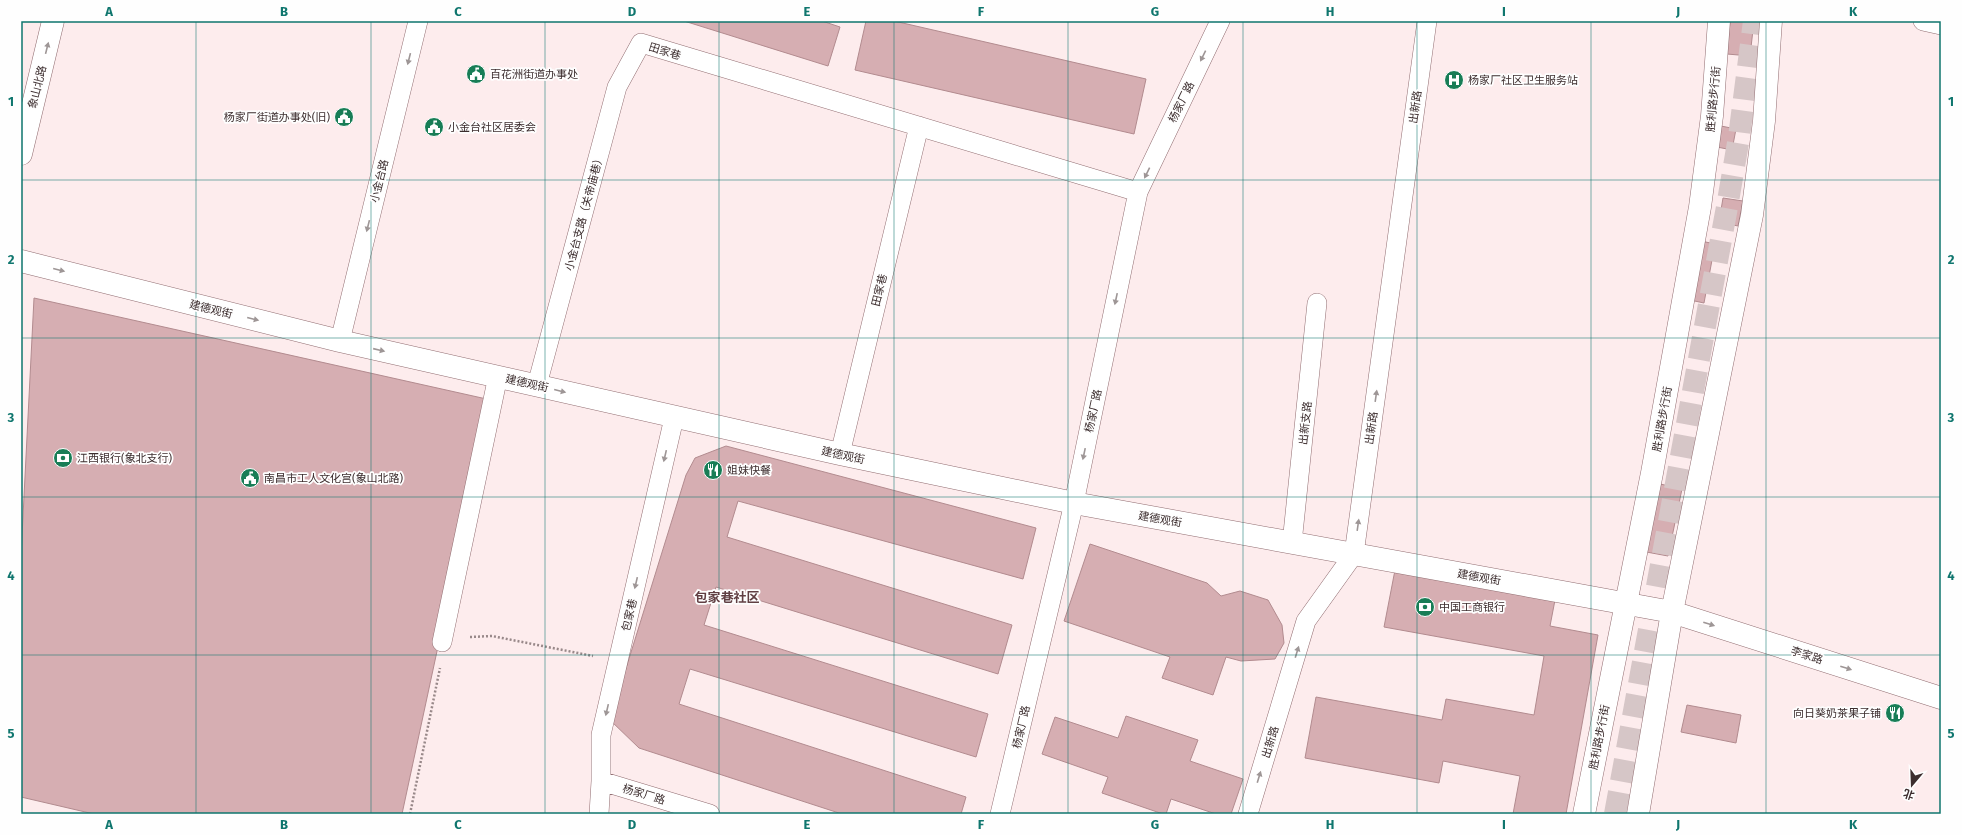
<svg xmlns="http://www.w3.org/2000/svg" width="1962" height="835" font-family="'Fira Sans','Noto Sans SC',sans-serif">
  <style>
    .building { fill: #d6aeb2; stroke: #b28b8f }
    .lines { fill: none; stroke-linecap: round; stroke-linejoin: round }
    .street-tunnel { stroke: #d6c6c7; stroke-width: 22; stroke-dasharray: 22 11; stroke-linecap: butt }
    .lane-casing { stroke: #916d71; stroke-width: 20 }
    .street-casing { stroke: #916d71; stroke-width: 23 }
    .primary-casing { stroke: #916d71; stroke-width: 23 }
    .path { stroke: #988889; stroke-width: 2.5; stroke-dasharray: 2 2; stroke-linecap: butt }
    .lane { stroke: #fff; stroke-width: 19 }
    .street { stroke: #fff; stroke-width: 22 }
    .primary { stroke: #fff; stroke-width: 22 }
    .oneway { fill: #9e9696 }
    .grid { fill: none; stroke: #0f766e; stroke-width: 1; stroke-opacity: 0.55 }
    .labels { text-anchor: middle; stroke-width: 3.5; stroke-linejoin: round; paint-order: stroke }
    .street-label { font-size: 11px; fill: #3c2d2e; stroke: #fefefe }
    .poi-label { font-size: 11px; fill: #3c2d2e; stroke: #fefefe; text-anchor: start }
    .quarter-label { font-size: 13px; font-weight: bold; fill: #613f43; stroke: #fefefe }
    .neatline { fill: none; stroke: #0f766e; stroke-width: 1.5 }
    .grid-label { font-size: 13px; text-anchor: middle; font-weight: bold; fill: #0f766e }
  </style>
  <rect width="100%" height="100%" fill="#fdeced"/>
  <path class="building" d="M684 21H822L840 27 828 66Z
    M866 21H894L1146 79 1134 134 855 70Z
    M1730 21H1754L1750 56 1727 54Z
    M1721 126 1736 129 1732 150 1717 147Z
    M1723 198 1743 201 1738 226 1719 222Z
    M1701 241 1715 244 1704 303 1690 300Z
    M34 298 491 400 402 814H94L21 797V556Z
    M726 446 1036 528 1023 579 738 501 727 537 1012 625 998 674 716 587 704 625 988 714 976 757 690 669 679 704 966 797 961 814H842L639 748 610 720 686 475 695 458Z
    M1656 483 1682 489 1668 556 1641 551Z
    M1090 544 1207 583 1221 596 1240 591 1268 600 1282 625 1284 643 1275 659 1241 661 1226 657 1213 695 1162 678 1170 657 1064 621Z
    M1395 570 1555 600 1550 626 1598 635 1566 814H1513L1520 776 1443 761 1439 783 1305 758 1316 697 1442 720 1446 699 1534 715 1544 656 1384 627Z
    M1687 705 1741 715 1736 743 1681 732Z
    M1126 716 1198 740 1190 761 1243 779 1231 814H1216L1171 799 1166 814H1163L1102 793 1108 777 1042 754 1055 717 1118 738Z"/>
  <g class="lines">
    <path class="street-tunnel" d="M1615 814 1727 207 1739 137 1754 21"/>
    <g class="lane-casing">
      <path id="lane" d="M1923 21 1941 25
        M340 341 418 21
        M537 385 617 87 641 43 1138 192
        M840 454 919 126
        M1292 543 1317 303
        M442 642 498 376
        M601 781 710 814
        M599 814 601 781V735L674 418
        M1000 814 1074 503 1138 192 1220 21
        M1248 814 1306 621 1354 554 1427 21"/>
    </g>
    <g class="street-casing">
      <path id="street" d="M21 261 340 341 840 454 1074 503 1672 612 1941 698
        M1584 814 1652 473 1700 207 1712 116 1719 21
        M1638 814 1672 612 1752 215 1764 121 1771 21"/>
    </g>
    <g class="primary-casing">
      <path id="primary" d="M21 154 53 21"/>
    </g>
    <path class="path" d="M470 637 492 636 593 656
      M410 814 440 668"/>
    <use href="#lane" class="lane"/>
    <use href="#street" class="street"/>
    <use href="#primary" class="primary"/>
  </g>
  <defs><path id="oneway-solid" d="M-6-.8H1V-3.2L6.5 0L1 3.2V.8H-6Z"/></defs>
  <g class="oneway">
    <use href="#oneway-solid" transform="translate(47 48) rotate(-76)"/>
    <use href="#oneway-solid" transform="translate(1203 56) rotate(116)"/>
    <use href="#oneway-solid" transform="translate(409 59) rotate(104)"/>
    <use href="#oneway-solid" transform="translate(1147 173) rotate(116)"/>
    <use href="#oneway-solid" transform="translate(368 226) rotate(104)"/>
    <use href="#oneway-solid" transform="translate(59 270) rotate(14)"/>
    <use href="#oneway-solid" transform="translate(1116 299) rotate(102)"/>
    <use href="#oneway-solid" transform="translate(253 319) rotate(14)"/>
    <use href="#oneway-solid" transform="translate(379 350) rotate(13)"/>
    <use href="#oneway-solid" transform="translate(560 391) rotate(14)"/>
    <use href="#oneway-solid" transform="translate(1376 396) rotate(-82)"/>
    <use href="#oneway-solid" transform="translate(1084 454) rotate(102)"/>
    <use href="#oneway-solid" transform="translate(665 456) rotate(103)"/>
    <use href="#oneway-solid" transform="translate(1358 525) rotate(-82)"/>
    <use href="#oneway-solid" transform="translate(636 583) rotate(103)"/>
    <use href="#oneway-solid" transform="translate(1709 624) rotate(18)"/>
    <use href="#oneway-solid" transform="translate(1297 652) rotate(-73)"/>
    <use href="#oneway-solid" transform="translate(1846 668) rotate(18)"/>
    <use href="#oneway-solid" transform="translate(607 710) rotate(103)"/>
    <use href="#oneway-solid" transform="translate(1259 777) rotate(-73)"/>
  </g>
  <path class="grid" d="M196 21V814M371 21V814M545 21V814M719 21V814M894 21V814M1068 21V814M1243 21V814M1417 21V814M1591 21V814M1766 21V814M21 180H1941M21 338H1941M21 497H1941M21 655H1941"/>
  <defs>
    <g id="civic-disc" transform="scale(1)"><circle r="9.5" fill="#187d56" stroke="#fefefe"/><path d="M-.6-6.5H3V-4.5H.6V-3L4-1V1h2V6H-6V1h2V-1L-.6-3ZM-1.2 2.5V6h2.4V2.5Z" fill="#fff"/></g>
    <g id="hospital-disc" transform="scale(1)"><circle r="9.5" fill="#187d56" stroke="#fefefe"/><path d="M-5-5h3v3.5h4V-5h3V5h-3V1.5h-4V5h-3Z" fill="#fff"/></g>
    <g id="bank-disc" transform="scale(1)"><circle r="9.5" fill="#187d56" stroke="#fefefe"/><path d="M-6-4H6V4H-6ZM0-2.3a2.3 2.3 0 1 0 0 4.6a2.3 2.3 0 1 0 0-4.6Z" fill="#fff"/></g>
    <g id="restaurant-disc" transform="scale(1)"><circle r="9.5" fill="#187d56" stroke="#fefefe"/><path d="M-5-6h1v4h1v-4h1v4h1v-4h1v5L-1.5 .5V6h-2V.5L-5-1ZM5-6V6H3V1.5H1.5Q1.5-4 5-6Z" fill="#fff"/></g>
  </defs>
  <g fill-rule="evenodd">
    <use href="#civic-disc" x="476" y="74"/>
    <use href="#hospital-disc" x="1454" y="80"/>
    <use href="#civic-disc" x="344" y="117"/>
    <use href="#civic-disc" x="434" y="127"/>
    <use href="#bank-disc" x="63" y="458"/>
    <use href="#restaurant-disc" x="713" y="470"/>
    <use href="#civic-disc" x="250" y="478"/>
    <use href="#bank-disc" x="1425" y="607"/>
    <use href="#restaurant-disc" x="1895" y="713"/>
  </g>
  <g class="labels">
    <g class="street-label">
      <text transform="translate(665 51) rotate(17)" y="4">田家巷</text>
      <text transform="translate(37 87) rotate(-76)" y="4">象山北路</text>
      <text transform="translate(1713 99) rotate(-85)" y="4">胜利路步行街</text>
      <text transform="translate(1181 102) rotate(-64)" y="4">杨家厂路</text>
      <text transform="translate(1415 107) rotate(-82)" y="4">出新路</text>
      <text transform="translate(379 181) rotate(-76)" y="4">小金台路</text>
      <text transform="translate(584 212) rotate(-75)" y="4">小金台支路（关帝庙巷）</text>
      <text transform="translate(879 290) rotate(-76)" y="4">田家巷</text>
      <text transform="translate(211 309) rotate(14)" y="4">建德观街</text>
      <text transform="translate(527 383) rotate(13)" y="4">建德观街</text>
      <text transform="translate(1093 411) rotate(-78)" y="4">杨家厂路</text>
      <text transform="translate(1662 419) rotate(-80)" y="4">胜利路步行街</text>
      <text transform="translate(1305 423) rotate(-84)" y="4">出新支路</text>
      <text transform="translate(1371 428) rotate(-82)" y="4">出新路</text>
      <text transform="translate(843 455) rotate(12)" y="4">建德观街</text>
      <text transform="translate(1160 519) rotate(10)" y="4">建德观街</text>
      <text transform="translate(1479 577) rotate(10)" y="4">建德观街</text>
      <text transform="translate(629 615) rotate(-77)" y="4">包家巷</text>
      <text transform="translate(1807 655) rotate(18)" y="4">李家路</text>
      <text transform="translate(1021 727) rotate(-77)" y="4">杨家厂路</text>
      <text transform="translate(1599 737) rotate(-79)" y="4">胜利路步行街</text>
      <text transform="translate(1270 742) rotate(-73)" y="4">出新路</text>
      <text transform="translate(644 794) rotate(17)" y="4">杨家厂路</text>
    </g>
    <g class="poi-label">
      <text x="490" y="78">百花洲街道办事处</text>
      <text x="1468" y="84">杨家厂社区卫生服务站</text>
      <text x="330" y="121" text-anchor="end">杨家厂街道办事处(旧)</text>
      <text x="448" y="131">小金台社区居委会</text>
      <text x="77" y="462">江西银行(象北支行)</text>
      <text x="727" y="474">姐妹快餐</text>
      <text x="264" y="482">南昌市工人文化宫(象山北路)</text>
      <text x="1439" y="611">中国工商银行</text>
      <text x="1881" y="717" text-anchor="end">向日葵奶茶果子铺</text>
    </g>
    <g class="quarter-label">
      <text x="727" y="602">包家巷社区</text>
    </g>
  </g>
  <rect width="1962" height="835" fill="none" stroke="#fefefe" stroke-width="44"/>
  <g transform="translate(1912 785) rotate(199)" stroke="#fefefe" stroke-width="3" paint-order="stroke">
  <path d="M0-3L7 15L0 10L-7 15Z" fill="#3c2d2e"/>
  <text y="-6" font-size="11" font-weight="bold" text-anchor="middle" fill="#3c2d2e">北</text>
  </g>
  <rect x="22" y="22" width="1918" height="791" class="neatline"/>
  <g class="grid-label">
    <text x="109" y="16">A</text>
    <text x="284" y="16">B</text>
    <text x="458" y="16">C</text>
    <text x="632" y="16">D</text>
    <text x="807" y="16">E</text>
    <text x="981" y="16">F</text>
    <text x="1155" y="16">G</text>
    <text x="1330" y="16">H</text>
    <text x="1504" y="16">I</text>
    <text x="1678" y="16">J</text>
    <text x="1853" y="16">K</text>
    <text x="11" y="106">1</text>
    <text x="1951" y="106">1</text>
    <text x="11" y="264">2</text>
    <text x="1951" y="264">2</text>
    <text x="11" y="422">3</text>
    <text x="1951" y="422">3</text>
    <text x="11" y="580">4</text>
    <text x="1951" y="580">4</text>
    <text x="11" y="738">5</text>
    <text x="1951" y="738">5</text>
    <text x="109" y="829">A</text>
    <text x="284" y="829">B</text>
    <text x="458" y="829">C</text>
    <text x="632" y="829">D</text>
    <text x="807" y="829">E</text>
    <text x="981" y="829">F</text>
    <text x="1155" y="829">G</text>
    <text x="1330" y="829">H</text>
    <text x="1504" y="829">I</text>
    <text x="1678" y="829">J</text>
    <text x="1853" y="829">K</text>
  </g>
</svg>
